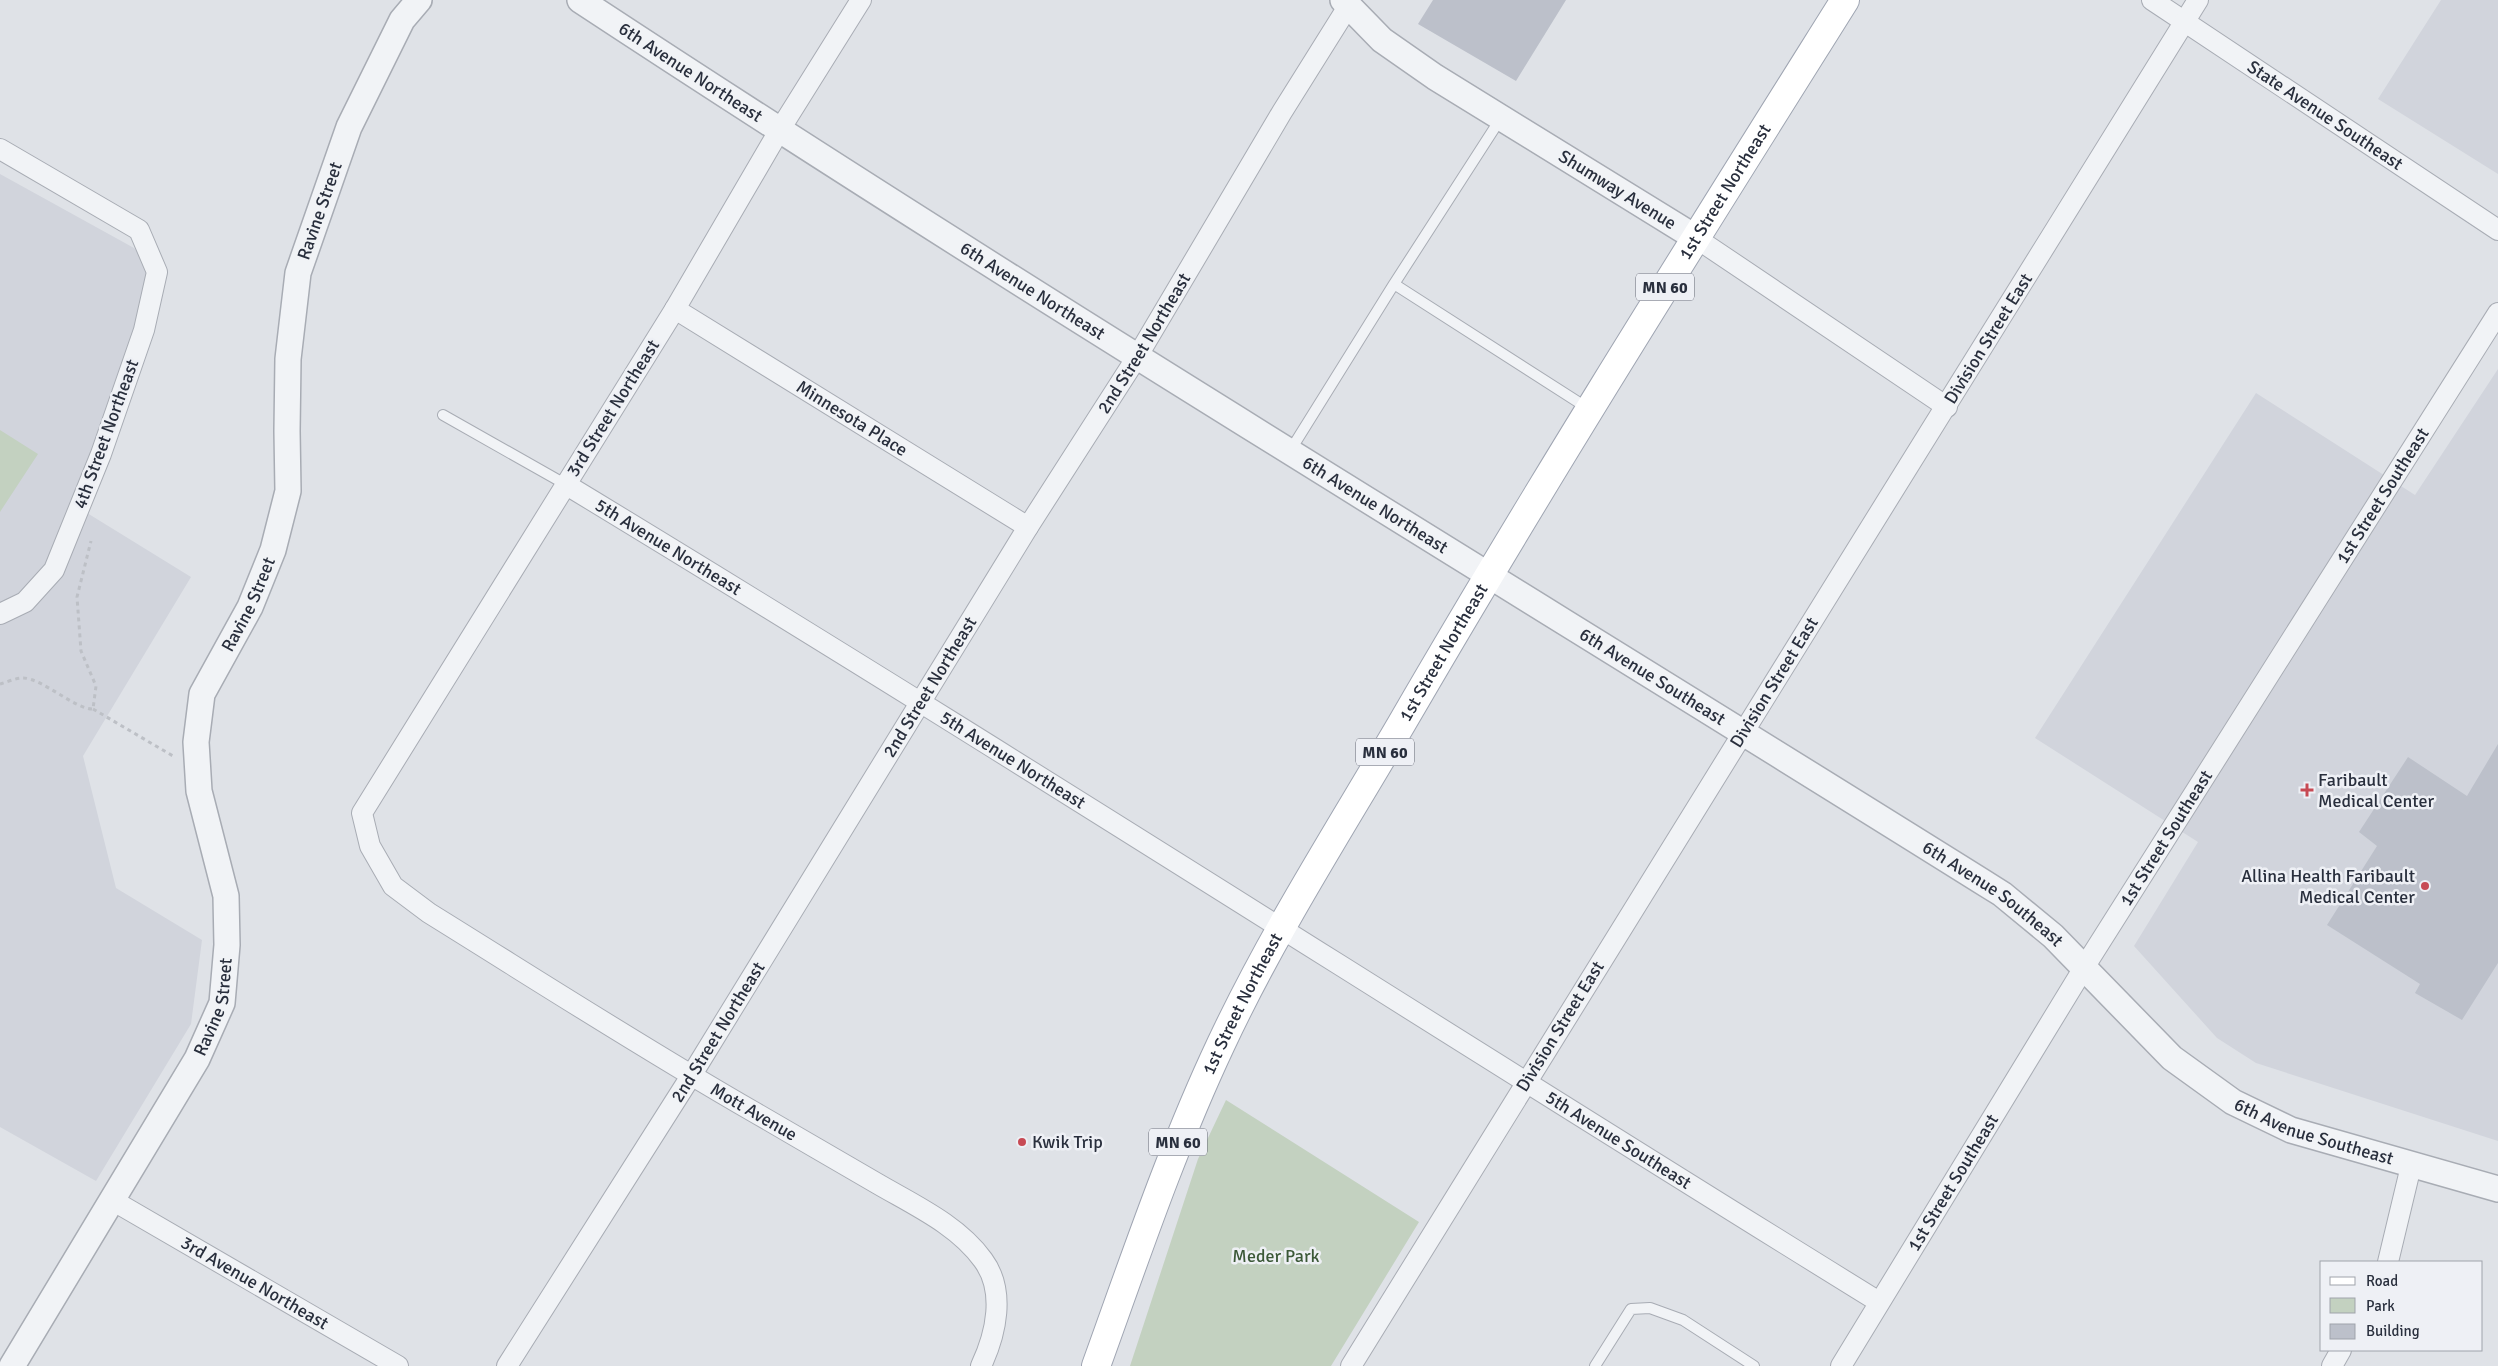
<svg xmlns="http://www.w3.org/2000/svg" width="2498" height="1366" font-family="Signika,sans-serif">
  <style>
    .built { fill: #d1d4dc }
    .green { fill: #c3d1c0 }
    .building { fill: #bcc0ca }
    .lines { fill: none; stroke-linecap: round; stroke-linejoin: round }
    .service-casing { stroke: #a8acb4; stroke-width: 12 }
    .minor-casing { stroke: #a8acb4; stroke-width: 22 }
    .tertiary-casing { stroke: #a8acb4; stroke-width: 28 }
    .primary-casing { stroke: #9fa5b2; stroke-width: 30 }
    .path { stroke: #bdc0c6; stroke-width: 3; stroke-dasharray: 4 4; stroke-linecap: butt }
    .service { stroke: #f1f3f6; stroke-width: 10 }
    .minor { stroke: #f1f3f6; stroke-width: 20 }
    .tertiary { stroke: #f1f3f6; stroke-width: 25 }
    .primary { stroke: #fff; stroke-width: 28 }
    .poi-dot { fill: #c74a54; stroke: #eef0f5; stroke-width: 2 }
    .labels { text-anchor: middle; stroke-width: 5; stroke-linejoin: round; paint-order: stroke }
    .shield { fill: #eef0f5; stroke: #646974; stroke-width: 1 }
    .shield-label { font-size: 16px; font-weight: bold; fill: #292f3d }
    .street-label { font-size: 18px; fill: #292f3d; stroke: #eef0f5 }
    .poi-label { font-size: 18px; fill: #292f3d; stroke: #eef0f5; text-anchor: start }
    .park-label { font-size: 18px; fill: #3b5837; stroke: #eef0f5 }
  </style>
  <rect width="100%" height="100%" fill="#dfe2e7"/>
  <path class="built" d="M2441 0H2498V174L2378 99Z
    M0 174 134 248 157 272 79 508 191 577 83 756 116 888 202 940 191 1024 96 1181 0 1127Z
    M2498 369V1141L2256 1063 2217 1038 2134 946 2198 842 2035 738 2256 393 2415 495Z"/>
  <path class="green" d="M0 430 38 454 0 512Z
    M1226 1100 1419 1222 1331 1366H1130L1198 1159Z"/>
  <path class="building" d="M1433 0H1566L1516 81 1418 24Z
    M2498 744V963L2462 1020 2415 993 2420 984 2327 925 2377 846 2359 832 2408 757 2467 796Z"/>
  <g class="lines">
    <g class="service-casing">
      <path id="service" d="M1501 118 1394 284 1589 409
        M443 415 565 484
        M1290 451 1394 284
        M1595 1366 1631 1309 1650 1308 1683 1320 1754 1366"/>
    </g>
    <g class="minor-casing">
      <g id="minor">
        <path id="s1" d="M861 0 779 131 675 309 362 813 370 846 393 886 429 913C537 980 644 1049 754 1112 795 1136 837 1160 878 1184 914 1205 958 1225 983 1260 1006 1291 996 1334 981 1366"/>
        <path id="s2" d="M2152 0 2498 230"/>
        <path d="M0 149 139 230 157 272 144 330 101 454 54 570 25 602 0 614"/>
        <path d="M1696 238 1947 407"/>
        <path id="s3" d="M675 309 1028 527"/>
        <path id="s4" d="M565 484C1006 751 1440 1031 1879 1302"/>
        <path id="s5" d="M112 1200 398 1366"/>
        <path d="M2388 1262 2411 1166"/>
        <path id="s6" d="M507 1366 691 1076 1028 527 1137 357 1282 112 1349 5"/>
        <path id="s7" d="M1351 1366C1630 909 1917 456 2198 0"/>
        <path id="s8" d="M1841 1366 2085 966 2498 313"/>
        <path d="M2332 1366 2341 1350"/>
      </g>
    </g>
    <g class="tertiary-casing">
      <g id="tertiary">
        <path id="s9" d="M580 0C1048 308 1528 597 2002 894L2053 936 2172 1058 2233 1102 2291 1130 2498 1189"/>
        <path id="s10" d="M1343 0 1382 40 1435 77 1696 238"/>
        <path id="s11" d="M12 1366 197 1059 222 1003 227 945 226 896 199 791 196 742 202 694 250 607 273 550 288 491 287 431 288 359 298 273 349 127 402 20 419 0"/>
      </g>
    </g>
    <g class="primary-casing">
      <g id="primary">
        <path id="s12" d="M1096 1366C1135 1258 1172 1148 1221 1044 1273 933 1340 829 1402 723 1544 478 1695 239 1845 0"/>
      </g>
    </g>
    <path class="path" d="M0 684C7 682 16 678 23 678 42 678 76 710 93 709L96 686 81 651 77 597 91 541
      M93 709 173 756"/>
    <use href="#service" class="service"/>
    <use href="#minor" class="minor"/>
    <use href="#tertiary" class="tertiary"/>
    <use href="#primary" class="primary"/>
  </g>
  <g class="poi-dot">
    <path d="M2304.5 782.5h5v5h5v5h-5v5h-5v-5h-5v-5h5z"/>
    <circle cx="2425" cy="886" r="5"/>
    <circle cx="1022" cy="1142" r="5"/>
  </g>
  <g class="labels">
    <g class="shield">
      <rect x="1636" y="273.5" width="58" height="27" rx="4"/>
      <rect x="1356" y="738.5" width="58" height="27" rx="4"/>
      <rect x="1149" y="1128.5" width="58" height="27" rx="4"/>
    </g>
    <g class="shield-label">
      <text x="1665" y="293">MN 60</text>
      <text x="1385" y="758">MN 60</text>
      <text x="1178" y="1148">MN 60</text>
    </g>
    <g class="street-label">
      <text dy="6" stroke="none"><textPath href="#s9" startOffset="132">6th Avenue Northeast</textPath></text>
      <text dy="6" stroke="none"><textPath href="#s2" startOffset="208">State Avenue Southeast</textPath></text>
      <text dy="6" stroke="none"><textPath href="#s10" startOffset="335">Shumway Avenue</textPath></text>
      <text dy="6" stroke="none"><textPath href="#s12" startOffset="1336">1st Street Northeast</textPath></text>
      <text dy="6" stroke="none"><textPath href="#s11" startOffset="1239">Ravine Street</textPath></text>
      <text dy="6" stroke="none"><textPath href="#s9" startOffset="538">6th Avenue Northeast</textPath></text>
      <text dy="6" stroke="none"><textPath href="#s7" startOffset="1209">Division Street East</textPath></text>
      <text dy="6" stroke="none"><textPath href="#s6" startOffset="1205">2nd Street Northeast</textPath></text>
      <text transform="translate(613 408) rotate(-58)" y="6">3rd Street Northeast</text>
      <text dy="6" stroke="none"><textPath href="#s3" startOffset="208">Minnesota Place</textPath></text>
      <text transform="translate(106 434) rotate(-70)" y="6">4th Street Northeast</text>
      <text dy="6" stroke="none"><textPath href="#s8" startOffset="1025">1st Street Southeast</textPath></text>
      <text dy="6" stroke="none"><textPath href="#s9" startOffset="942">6th Avenue Northeast</textPath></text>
      <text dy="6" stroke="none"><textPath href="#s4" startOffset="121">5th Avenue Northeast</textPath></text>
      <text dy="6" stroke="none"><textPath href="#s11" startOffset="834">Ravine Street</textPath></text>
      <text dy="6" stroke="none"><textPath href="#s12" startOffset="796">1st Street Northeast</textPath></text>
      <text dy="6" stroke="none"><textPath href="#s9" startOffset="1268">6th Avenue Southeast</textPath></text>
      <text dy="6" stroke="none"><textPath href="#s7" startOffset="804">Division Street East</textPath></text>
      <text dy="6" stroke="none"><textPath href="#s6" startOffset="800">2nd Street Northeast</textPath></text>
      <text dy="6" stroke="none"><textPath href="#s4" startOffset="526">5th Avenue Northeast</textPath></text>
      <text dy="6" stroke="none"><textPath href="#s8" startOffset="620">1st Street Southeast</textPath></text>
      <text dy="6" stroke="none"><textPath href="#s9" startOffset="1672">6th Avenue Southeast</textPath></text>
      <text dy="6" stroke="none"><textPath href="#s12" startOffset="391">1st Street Northeast</textPath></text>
      <text dy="6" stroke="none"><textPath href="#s11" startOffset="414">Ravine Street</textPath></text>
      <text dy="6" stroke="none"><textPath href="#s7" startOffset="399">Division Street East</textPath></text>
      <text dy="6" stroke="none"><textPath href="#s6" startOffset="395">2nd Street Northeast</textPath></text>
      <text dy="6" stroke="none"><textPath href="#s1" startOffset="1460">Mott Avenue</textPath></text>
      <text dy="6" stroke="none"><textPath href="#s9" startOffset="2078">6th Avenue Southeast</textPath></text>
      <text dy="6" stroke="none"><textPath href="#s4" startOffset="1241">5th Avenue Southeast</textPath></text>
      <text dy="6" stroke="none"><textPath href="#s8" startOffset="215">1st Street Southeast</textPath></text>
      <text dy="6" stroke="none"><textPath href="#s5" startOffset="165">3rd Avenue Northeast</textPath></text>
    </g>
    <g class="poi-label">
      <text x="2318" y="786">Faribault<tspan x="2318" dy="21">Medical Center</tspan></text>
      <text x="2415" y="882" text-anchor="end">Allina Health Faribault<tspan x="2415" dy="21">Medical Center</tspan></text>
      <text x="1032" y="1148">Kwik Trip</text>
    </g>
    <g class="park-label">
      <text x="1276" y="1262">Meder Park</text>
    </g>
  </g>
  <rect x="2320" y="1261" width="162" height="90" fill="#eef0f5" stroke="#9fa3ab"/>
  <rect x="2330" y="1277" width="25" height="8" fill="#ffffff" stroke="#9fa3ab"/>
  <text x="2366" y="1286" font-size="15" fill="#292f3d">Road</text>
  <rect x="2330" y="1298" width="25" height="15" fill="#c3d1c0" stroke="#9fa3ab"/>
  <text x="2366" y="1311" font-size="15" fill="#292f3d">Park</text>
  <rect x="2330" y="1324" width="25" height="15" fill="#bcc0ca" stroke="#9fa3ab"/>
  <text x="2366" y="1336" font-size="15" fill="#292f3d">Building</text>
</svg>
